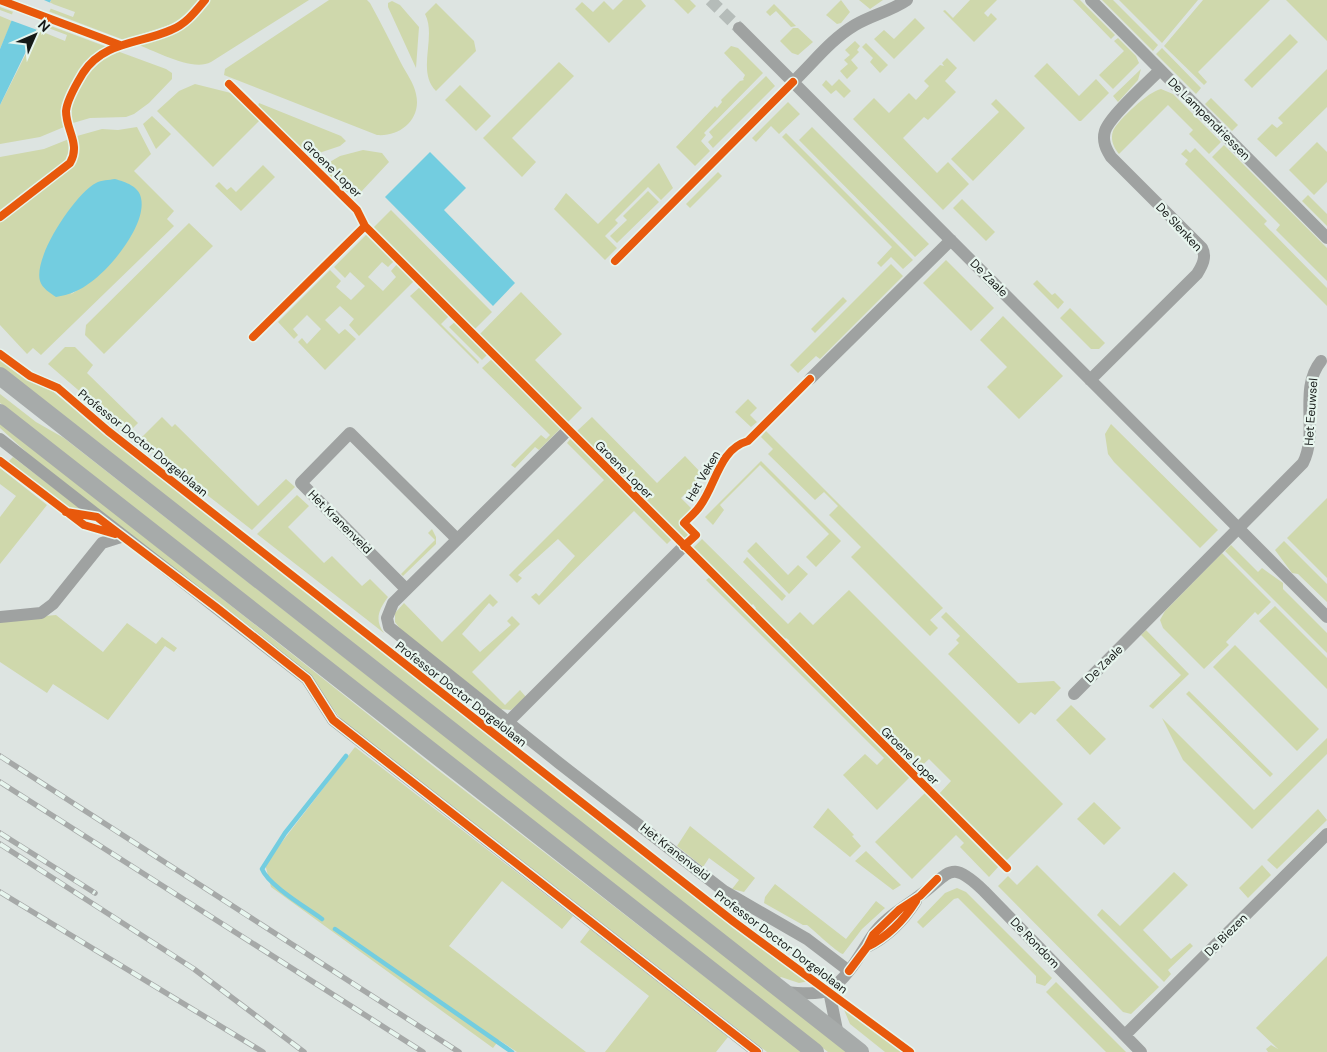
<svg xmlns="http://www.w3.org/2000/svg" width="1327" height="1052" font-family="'DM Sans',sans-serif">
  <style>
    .green { fill: #cfd8ac; fill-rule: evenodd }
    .water { fill: #73cde0 }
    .pier { fill: #dde4e1 }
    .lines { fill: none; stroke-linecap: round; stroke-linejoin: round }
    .stream { stroke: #73cde0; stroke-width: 4.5 }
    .minor-tunnel { stroke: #b5bcb9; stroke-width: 12; stroke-dasharray: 12 6; stroke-linecap: butt }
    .minor { stroke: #9fa2a1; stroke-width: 12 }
    .secondary { stroke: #a7abaa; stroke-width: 18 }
    .rail-casing { stroke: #a6a9a8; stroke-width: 5.5 }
    .rail { stroke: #e7f5ee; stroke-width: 4; stroke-dasharray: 11; stroke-linecap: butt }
    .cycleway-casing { stroke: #e7f5ee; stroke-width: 11 }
    .cycleway { stroke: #e8590c; stroke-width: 8 }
    .labels { text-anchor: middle; stroke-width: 4.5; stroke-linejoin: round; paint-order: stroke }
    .street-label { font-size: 12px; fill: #161a18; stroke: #e7f5ee }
  </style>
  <rect width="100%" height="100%" fill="#dde4e1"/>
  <path class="green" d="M19 0H28L73 17 75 12 50 3 51 0H200L188 14 175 23 124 40Z
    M210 0H309L211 62C192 72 156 51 136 44 177 32 181 34 210 0Z
    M329 0H367L370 3C381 23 391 43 401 63 406 73 414 83 416 94 422 119 400 137 377 135L224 75 225 69Z
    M623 0H641L646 6 609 43 575 9 582 2 593 12 604 1 613 10Z
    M674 0H690L696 6 688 14Z
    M841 0 850 12 841 23 837 24 826 15Z
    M859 0H883L870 9Z
    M970 0H997L984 13 988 17 991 13 997 19 974 42 943 11 945 10 953 18Z
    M1073 0H1080L1115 35 1111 39Z
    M1102 0H1113L1158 45 1153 51Z
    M1119 0H1198L1162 43Z
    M1203 0H1270L1198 72 1207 82 1204 85 1164 46Z
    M1286 0H1327V41Z
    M392 1 400 5 419 27 416 68 388 7V3Z
    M436 3 474 41 476 51 436 91C416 71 437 37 425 14Z
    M774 4 796 26 791 27 776 11 770 16 766 12Z
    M0 7 107 47C88 56 63 89 62 111 62 116 63 122 64 127L40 137 0 144V105L38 30 65 41 67 35 0 10Z
    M0 16 12 21 0 49Z
    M915 18 925 28 894 59 874 39 884 30 894 39Z
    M793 28H798L813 42 798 55 792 53 780 41Z
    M1290 34 1298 42 1252 88 1244 80Z
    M1118 38 1136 56 1139 63 1113 89 1099 75 1124 51 1114 41Z
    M855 41 860 46 857 50 859 52 851 60 858 68 847 79 840 71 848 64 844 60 850 55 845 50Z
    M866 43 888 65 880 73 870 62 873 58 862 47Z
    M731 46 738 48 763 73 704 133 706 135 701 141 710 151 695 166 676 147 715 106 717 108 722 102 721 100 740 81 744 80 743 79 745 75 724 53Z
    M1162 48 1201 88 1196 94 1156 54Z
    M117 51 166 69 172 73V79L149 103 134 114 126 117 90 118 73 123C64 93 93 63 117 51Z
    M947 58 957 68 945 81 956 92 928 120 924 117 903 138 937 173 948 162 969 184 943 210 853 119 874 98 889 113 909 93 916 100 929 86 924 81 940 65 944 66 942 63Z
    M559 62 574 76 512 138 536 162 522 177 483 138Z
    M1047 63 1079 96 1096 79 1109 93 1081 121H1079L1034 76Z
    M1141 69 1138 80 1118 102 1113 96Z
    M1327 69V107L1276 157 1257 139 1272 124 1277 128 1283 123 1278 118Z
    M766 76 775 86 713 148 708 142 713 137 709 132Z
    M839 79 851 91 844 98 836 90 831 94 822 85 826 80 832 86Z
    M195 84 231 93 260 120 213 167 157 111 179 91Z
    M460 85 491 116 476 131 445 100Z
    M1161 89 1173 94 1221 142 1209 154 1189 134 1193 130 1168 105 1119 154C1114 148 1110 140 1113 131 1118 120 1149 91 1161 89Z
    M1211 98 1238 125 1232 131 1205 104Z
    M996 99 1025 128 973 181 951 159 999 112 991 104Z
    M788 102 800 114 779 134 771 126 756 142 752 138Z
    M259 103 341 136 346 141 340 146 310 156 258 106Z
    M152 116 171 134 156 149 143 124Z
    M137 127 151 154 134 171 174 211 167 219 174 226 41 355 33 348 27 354 0 325V222L73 165 79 152 77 136 102 129 118 130ZM129 239C111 264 96 279 70 295Z
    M812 127 929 244 915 257 799 140Z
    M786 133 913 260 903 269 891 257 881 267 877 263 892 247 782 137Z
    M69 139 71 150 67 160 0 212V157L44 149Z
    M1317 142 1327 152V182L1314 195 1289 170Z
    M1224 145 1327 248V281L1276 230 1280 225 1212 157Z
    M1195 148 1267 221 1264 224 1327 288V306L1185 164 1188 160 1181 154 1186 149 1190 153Z
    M363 150 382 153 389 162 360 193 355 195 345 191 323 169V166L340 156Z
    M659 163 673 188 661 200 648 187 615 220 618 223 605 236 617 248 605 260 554 209 566 193 598 224Z
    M263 165 275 177 241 211 215 186 219 182 227 190 231 187 236 192Z
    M718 172 722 176 690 208 686 204Z
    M648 191 659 202 617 243 610 236 627 220 623 216Z
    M1308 195 1327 214V226L1302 201Z
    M962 199 995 232 986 241 953 208Z
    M391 210 492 312 474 330 373 228Z
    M189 223 213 246 104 354 85 335 86 325Z
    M368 233 395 260 388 267 382 262 368 277 383 291 396 277 391 271 398 263 415 280 359 336 349 325 354 319 340 306 325 320 339 334 345 329 356 339 325 370 298 342 302 338 307 344 321 329 307 315 293 329 298 335 294 339 278 322 330 270 341 281 336 287 351 300 365 286 350 272 345 278 334 267Z
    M946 260 994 308 971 331 923 283Z
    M891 264 903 276 820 359 816 356 798 373 790 365Z
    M1037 280 1052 295 1055 293 1064 302 1058 309 1033 284Z
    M421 286 450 315 441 324 479 362 478 364 410 296Z
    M521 292 562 334 535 360 582 408 567 423 479 335Z
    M843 297 847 301 815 333 811 329Z
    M1070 308 1105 343 1099 349H1091L1060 318Z
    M1003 316 1063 376 1019 419 987 387 1007 367 980 340Z
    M456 321 488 354 482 360 449 327Z
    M65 347H75L93 365 87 373 138 423 128 433 48 364Z
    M0 358 26 379 51 390 734 927 809 981 799 983 781 977 779 979 0 367Z
    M493 358 562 427 539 450 535 447 515 468 511 465 541 435 546 439 550 435 482 368Z
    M0 394 36 422 64 438 848 1052H828L0 403Z
    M748 399 757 408 750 415 757 422 751 427 735 412Z
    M162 417 172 427 175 424 258 506 286 479 295 487 252 530 138 441Z
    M592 417 657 483 685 456 704 476 681 498 693 510 679 524 690 534 684 540 576 432Z
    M0 422 438 770 802 1052H767L343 721 326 701 46 470 0 428Z
    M1111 424 1218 530 1200 548 1114 462 1108 454 1105 434Z
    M766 431 943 608 930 620 938 628 930 636 851 557 861 547 829 515 838 506 824 492 815 500 768 454 773 449 761 437Z
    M571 438 672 539 667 544 634 511 539 605 531 597 536 593 539 596 575 556 558 539 518 575 522 578 517 583 509 575 604 480 567 443Z
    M13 457 85 512 70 510 8 462Z
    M761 461 841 541 816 567 806 557 829 534 760 465 720 505 724 510 713 525 705 517Z
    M0 468 47 505 0 564V517L16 496 0 484Z
    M297 495 309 506 288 527 324 563 332 556 362 586 370 579 388 597C379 609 374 620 384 633L257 534Z
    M1327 498V578L1287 538Z
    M432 529 436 537V544L403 576 401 574 435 540 428 533Z
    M702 539 788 624 800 612 813 625 849 590 1063 804 1005 862 938 795 951 781 929 759 915 772 787 644 790 641 786 638 783 641 753 611 756 608 753 604 750 607 692 549Z
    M1284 541 1327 584V602L1298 574 1292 573 1275 550Z
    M756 542 788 575 798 565 808 574 789 594 747 551Z
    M1231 545 1258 572 1262 568 1283 583V589L1327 633V653L1225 551Z
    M1222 553 1271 602 1258 615 1255 612 1226 642 1229 645 1204 669 1163 628 1160 620 1165 611Z
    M747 557 786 596 782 601 743 562Z
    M710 577 911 776 877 810 843 775 865 754 877 765 884 758 706 580Z
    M490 594 498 602 493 607 489 603 462 634 480 652 511 625 507 621 512 616 520 624 472 672 505 705 520 690 526 697 511 710 501 709 401 630 395 622V613L404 603 442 642Z
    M1275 606 1327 658V689L1259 621Z
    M946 612 1018 683 1054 681 1061 688 1035 715 1031 712 1019 724 948 654 959 643 956 640 960 636 941 617Z
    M56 615 103 652 127 623 156 644 162 637 177 648 174 652 165 646 108 720 53 684 47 693 0 662V620Z
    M1146 630 1189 674 1153 709 1149 706 1181 675 1141 635Z
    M1235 645 1319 729 1297 751 1213 667Z
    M1189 691 1273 774 1270 777 1186 694Z
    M1071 705 1106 739 1090 755 1056 720Z
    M1162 718 1254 810 1327 738V754L1252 829 1183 760Z
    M355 747 573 916 562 929 502 881 449 946 586 1052H517L499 1040 493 1048 271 887 265 864Z
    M926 792 999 866 989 877 960 847 964 843 956 835 912 879 875 842Z
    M1094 802 1121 828 1104 845 1077 819Z
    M828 808 854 835 852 836 861 846 850 857 813 827Z
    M1318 809 1327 820 1277 869 1267 860Z
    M690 826 755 878 744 892 732 889 739 880 709 858 703 867 677 846Z
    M866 851 901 885 893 890 855 861Z
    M1037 865 1159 987 1131 1014 1123 1012 998 886 1008 876 1017 885Z
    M1262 865 1271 875 1248 898 1239 888Z
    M1174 872 1188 885 1143 930 1171 959 1190 943 1193 946 1168 970 1171 974 1164 982 1097 915 1102 909 1120 926Z
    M775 884 846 939 876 901 885 908 862 929 843 954C836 952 815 931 807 925H803L764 903 765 897Z
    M957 888 966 892 1052 978 1045 986 1036 983V976L958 898 954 899 923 928 917 922 945 893Z
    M590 929 728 1037 716 1052H605L649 996 580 942Z
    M1327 956V1052H1268L1266 1049 1271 1045 1278 1049 1256 1028Z
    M1056 982 1126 1052H1106L1046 992Z
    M842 1005 903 1052H885L850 1024Z"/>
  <path class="water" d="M20 0H51L0 105V49Z
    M430 152 466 188 444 210 515 283 493 306 385 197Z
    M115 179C125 182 139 186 141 198 147 224 111 268 91 282 81 290 69 295 56 297 50 293 42 288 40 281 33 257 75 194 96 183 101 180 109 180 115 179Z"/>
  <path class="pier" d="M17 0H44L53 4 40 31 10 20Z"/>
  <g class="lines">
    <path class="stream" d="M322 919C307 908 268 885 262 869L285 833 346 756
      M335 929 512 1052"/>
    <path class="minor-tunnel" d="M710 0 739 28"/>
    <path class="minor" d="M1091 0 1327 238
      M739 28 1327 617
      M793 82C814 62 830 40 855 25 872 15 891 11 907 0
      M810 379 951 240
      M1090 380 1197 274C1202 266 1207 257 1202 248L1111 157C1106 149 1102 141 1105 131 1109 117 1147 83 1160 70
      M568 430 393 603 387 618 389 627 559 763 724 891 807 939 849 971
      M0 439 307 679 333 720 757 1052
      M406 589 301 483 350 433 457 539
      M0 617 41 613 53 604 102 543 124 536
      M1074 694 1303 463C1319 432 1298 389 1321 361
      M508 722 684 546
      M867 947C887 937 904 920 916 901
      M829 991 838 1035
      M784 992C795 993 820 995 829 990 849 977 860 954 872 936 883 919 903 908 919 896 950 874 949 857 984 891L1141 1052
      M1125 1035 1327 834"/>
    <path class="secondary" d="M0 376 860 1052
      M0 413 815 1052"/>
    <g class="rail-casing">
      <path id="rail" d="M0 756 459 1052
        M0 782 423 1052
        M0 833 95 893
        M0 844 194 969 304 1052
        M0 892 263 1052"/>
    </g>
    <use href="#rail" class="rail"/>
    <g class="cycleway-casing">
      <path id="cycleway" d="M0 0 120 45
        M229 84 357 210 365 226 1007 868
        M0 217 70 163C81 144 66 131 66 111 67 99 77 83 83 73 104 41 140 44 171 30 186 24 195 12 205 0
        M615 261 793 82
        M253 337 365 226
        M0 354 30 376 58 388 108 431 734 922 910 1052
        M0 461 84 525 115 534
        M66 512 97 517 217 608 307 679 333 720 757 1052
        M684 546 696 535 684 523C689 518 696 512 700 506 716 485 719 449 748 441L810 379
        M867 947C887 937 904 920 916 901
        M849 971 867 947 873 935 900 909 920 896 937 879"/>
    </g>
    <use href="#cycleway" class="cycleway"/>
  </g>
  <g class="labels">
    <g class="street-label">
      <text transform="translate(1209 119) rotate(45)" y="4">De Lampendriessen</text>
      <text transform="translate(332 169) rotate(44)" y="4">Groene Loper</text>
      <text transform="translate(1179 227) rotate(47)" y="4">De Slenken</text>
      <text transform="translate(989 278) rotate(45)" y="4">De Zaale</text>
      <text transform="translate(1311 412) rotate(-86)" y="4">Het Eeuwsel</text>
      <text transform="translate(143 443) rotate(39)" y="4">Professor Doctor Dorgelolaan</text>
      <text transform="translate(624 470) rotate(45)" y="4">Groene Loper</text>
      <text transform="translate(703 476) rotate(-60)" y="4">Het Veken</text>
      <text transform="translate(340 522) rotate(45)" y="4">Het Kranenveld</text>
      <text transform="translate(1104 664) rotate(-45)" y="4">De Zaale</text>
      <text transform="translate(461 694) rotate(38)" y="4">Professor Doctor Dorgelolaan</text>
      <text transform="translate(910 756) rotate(45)" y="4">Groene Loper</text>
      <text transform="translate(675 852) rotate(38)" y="4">Het Kranenveld</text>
      <text transform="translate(1226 935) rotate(-45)" y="4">De Biezen</text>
      <text transform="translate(781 942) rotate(37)" y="4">Professor Doctor Dorgelolaan</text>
      <text transform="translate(1035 943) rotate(46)" y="4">De Rondom</text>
    </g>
  </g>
  <g transform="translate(35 35) rotate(45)" stroke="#e7f5ee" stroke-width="4" paint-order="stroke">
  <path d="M0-4L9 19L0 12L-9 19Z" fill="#161a18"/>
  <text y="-8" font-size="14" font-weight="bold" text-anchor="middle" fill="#161a18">N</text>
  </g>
</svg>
